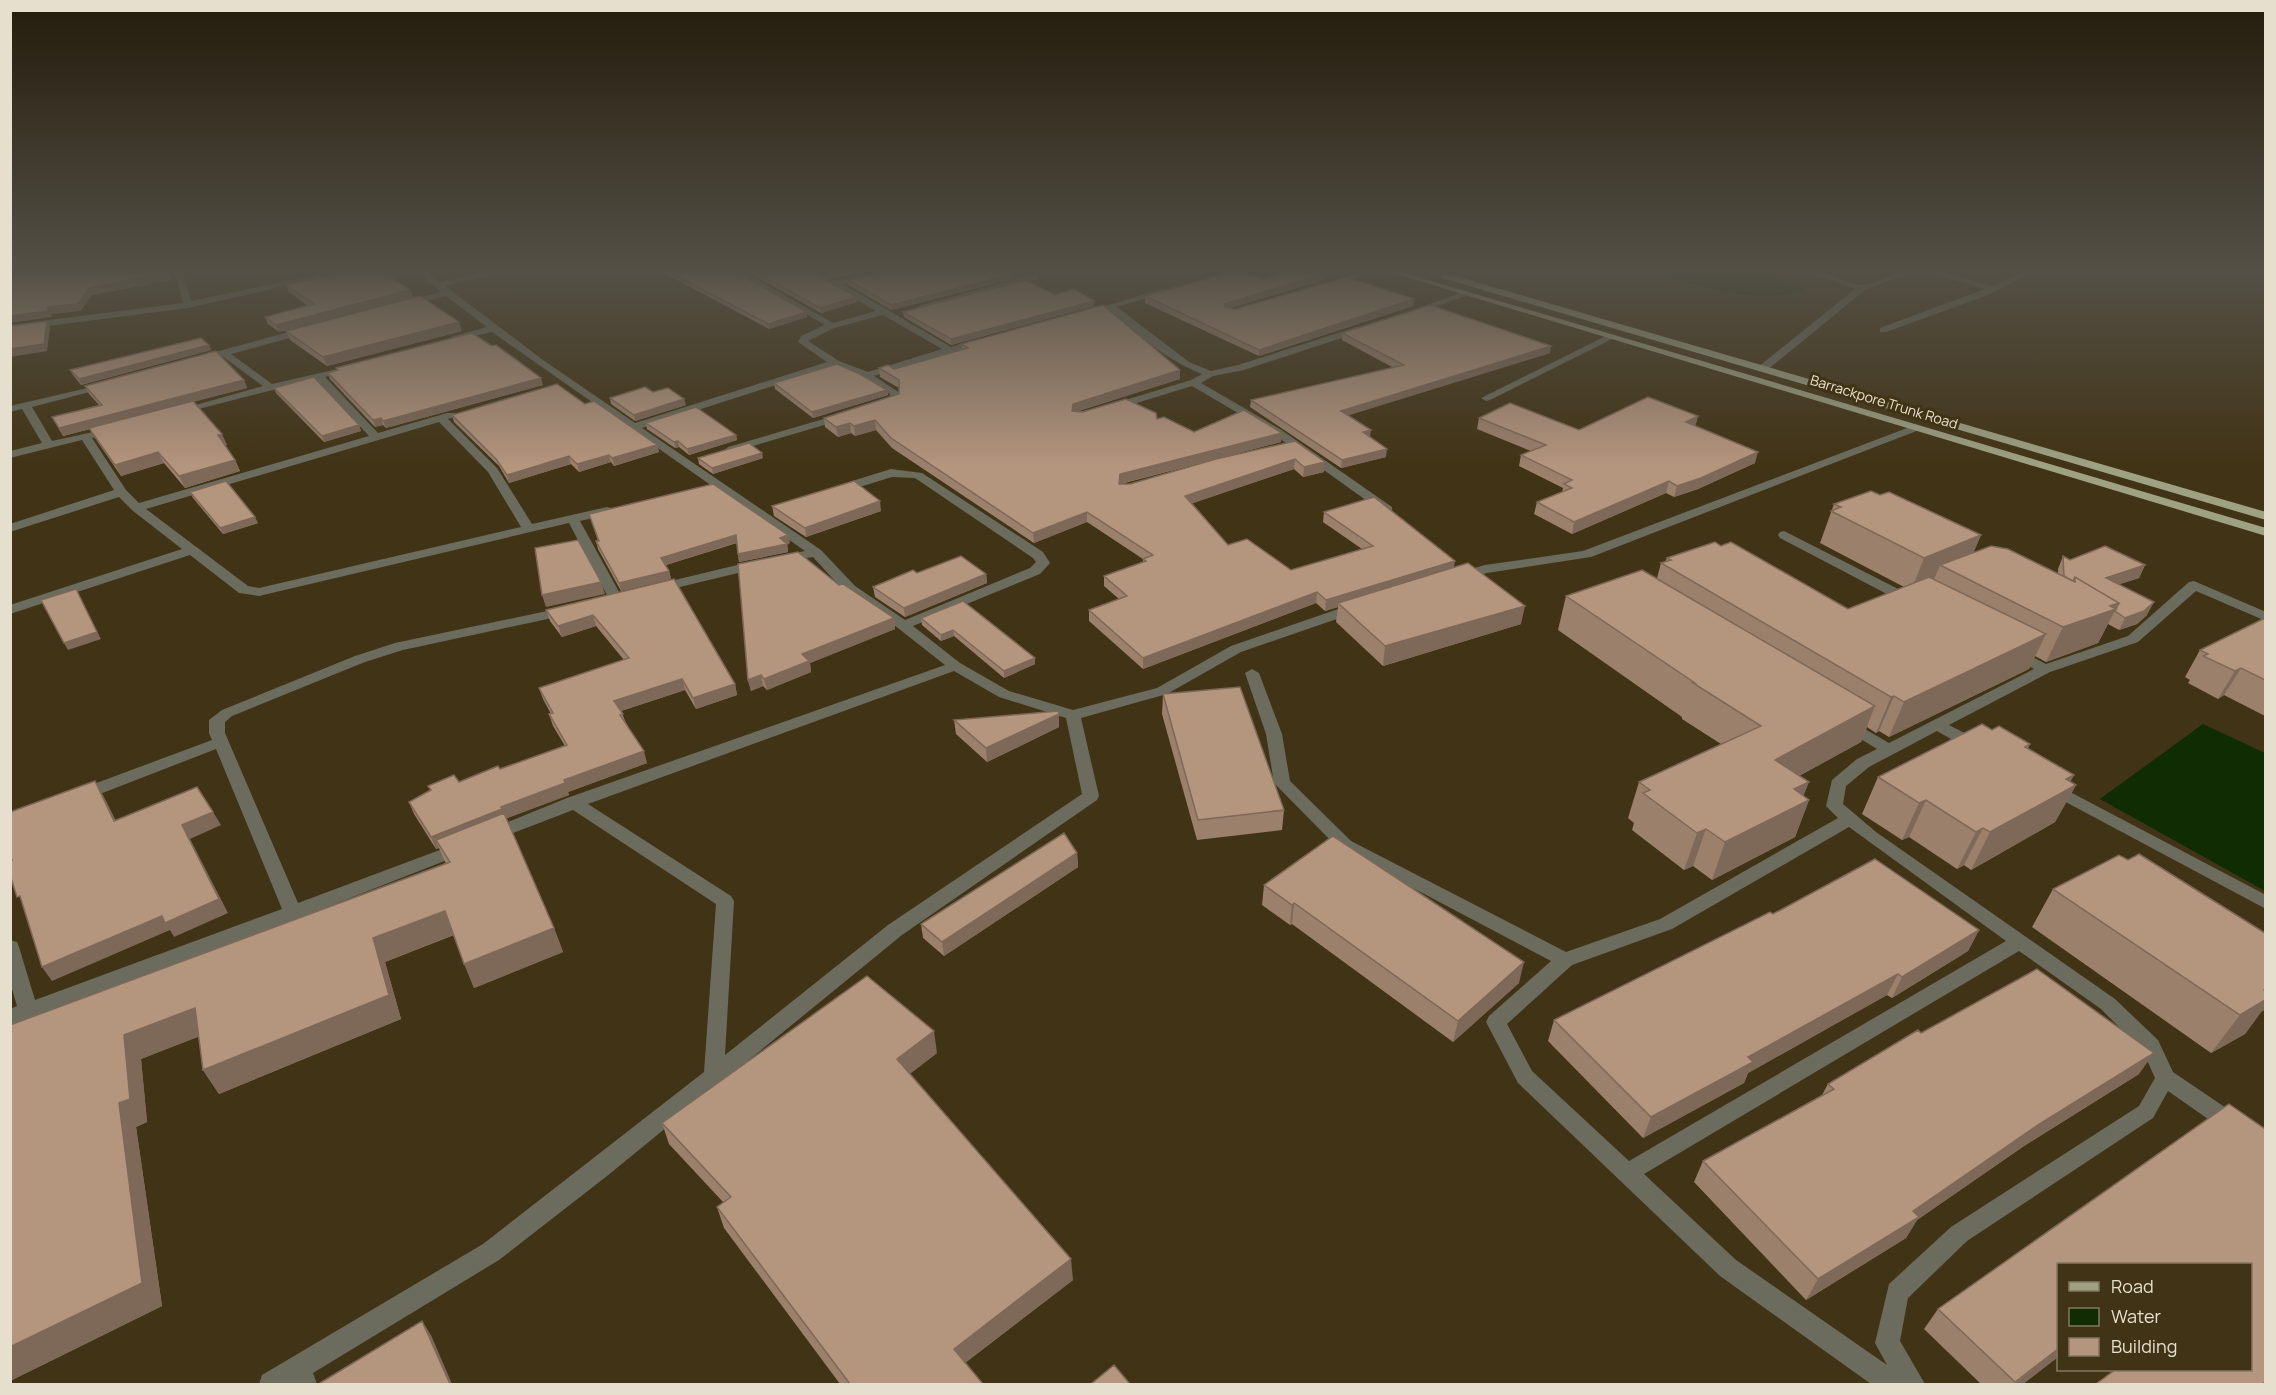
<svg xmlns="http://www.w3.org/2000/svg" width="2276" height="1395" font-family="Manrope,sans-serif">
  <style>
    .water { fill: #0f2c03 }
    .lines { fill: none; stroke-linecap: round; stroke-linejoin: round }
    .minor { fill: #6b6c5d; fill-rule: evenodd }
    .major { fill: #9fa183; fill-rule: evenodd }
    .wall { fill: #9b806c }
    .shaded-wall { fill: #7e6858 }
    .building { fill: #b4957e; stroke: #7e6858; stroke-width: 1.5 }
    .labels { text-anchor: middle; stroke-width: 6; stroke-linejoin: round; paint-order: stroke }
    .far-street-label { font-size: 14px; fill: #e7dfce; stroke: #413315 }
  </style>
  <rect width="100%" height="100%" fill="#413315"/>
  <path class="water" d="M1673 271C1716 271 1765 265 1804 288L1803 292C1757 302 1714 291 1670 278Z
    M2203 724 2265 753V891L2100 799Z"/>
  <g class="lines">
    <path class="minor" d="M175 271H183L191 301 335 271H350L188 308 10 331V325L183 303Z
      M418 271H427L440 282 487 271H500L499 273 445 286 543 360 635 423 827 362 798 342 801 336 825 325 732 271H742L833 323 876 311 809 271H819L837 281 880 271H894L893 273 843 284 951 347 980 338 985 341 983 343 874 376 900 393 899 401 882 408 877 405 890 397V394L862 377 835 366 642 428 821 550 855 586 905 620 1030 568 1036 562 1033 558 915 478 892 477 840 493 836 492V486L891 469 922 473 1043 552 1050 563 1040 574 913 626 960 663 1009 691 1073 710 1157 688 1231 646 1350 605 1355 604 1362 608 1360 611 1241 652 1167 694 1081 718 1099 796 1097 800 902 935 607 1176 499 1260 313 1373 317 1384H259L262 1375 483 1244 704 1072 716 904 573 810 492 841 486 839 483 835 486 831 567 798 945 665 889 621 845 592 813 557 780 562 779 559 780 556 805 551 492 332 451 341V337L487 327 446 296 403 306V302L441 292ZM883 315 942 349 868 372 839 361 808 341 834 328ZM954 671 999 697 1066 718 1082 794 888 925 725 1055 734 901 731 896 588 804Z
      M1362 271H1374L1335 285 1328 283Z
      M1805 271C1825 269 1841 282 1860 285 1875 286 1896 269 1915 271L1865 290 1766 371H1758V367L1855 289Z
      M1923 271H1936L1993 286 2025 271H2035L1988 295 1886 332H1880V328L1985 289Z
      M1035 274 1038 275V279L924 309 919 306Z
      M1162 289 1170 291 1117 307 1189 362 1211 371 1238 365 1357 327H1363V331L1244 370 1213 376 1201 383 1280 429 1392 507V513H1384L1272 433 1192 386 1117 409H1109V405L1191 380 1202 374C1179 365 1160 352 1141 337 1129 328 1121 317 1108 310L1087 316 1082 313Z
      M1463 292 1471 294 1415 314 1407 312Z
      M308 327 313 330 311 332 231 354 272 384 351 366V370L325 377 378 433 447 413H455V417L448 419 497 468 532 524 607 507 611 508V514L580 521 623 599 621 602H611L609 599 569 523 259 596 239 593 190 555 10 614V605L182 549 133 511 119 497 10 532V524L114 490 82 440 10 458V451L42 443 22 409 10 412V406L109 383V387L32 407 52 441 116 427V431L92 438 126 490 139 503 369 436 316 379 179 414 174 411 263 386 222 356 201 362 196 359 197 357ZM439 422 488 472 521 527 259 588 248 586 146 509Z
      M1608 335 1616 337 1490 400 1486 401 1481 398Z
      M844 413 848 414V418L736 451 732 452 726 449 728 447Z
      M1915 425 1919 426V430L1591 557 1487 573 1458 581 1451 577 1453 574 1485 565 1583 551Z
      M1784 531 1914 597 1916 600 1909 604 1904 603 1780 538 1778 535 1780 532Z
      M758 560 763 561 765 564 763 567 659 592 652 588 654 585Z
      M2194 581 2266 612V621L2196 591 2138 642 2050 672 1949 725 1982 742 1984 746 1982 750H1970L1937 731 1869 767 1846 786 1843 804 1876 832 2115 999 2158 1040 2173 1072 2266 1135V1156L2258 1154 2168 1091 2153 1118 1967 1241 1908 1298 1900 1341 1925 1384H1871L1720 1276 1518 1083 1486 1022 1489 1016 1551 961 1339 849 1274 783 1266 734 1245 673 1252 669 1259 673 1282 734 1290 781 1351 841 1566 952 1660 919 1838 818 1826 806 1832 780 1857 759 1877 749 1843 728 1840 725 1843 722H1853L1889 743 2034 669 2009 656 2007 653 2009 650H2019L2046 664 2128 636 2189 582ZM1849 827 2006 941 1629 1161 1532 1071 1507 1024 1572 965 1672 929ZM2019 951 2101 1009 2143 1051 2155 1078 2139 1106 1951 1227 1889 1284 1875 1343 1887 1365 1736 1260 1644 1174Z
      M566 607 571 608 573 611 571 614 403 650 365 662 232 716 225 722V733L298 903 453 845H465L468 849 465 853 299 918 10 1025V1009L17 1006 10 982V940L17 942 19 947 35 1000 282 909 216 749 87 799H75L73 795 75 791 212 740 209 733V720L222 710 355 656 395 643Z
      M2053 783 2266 895V909L2047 792 2045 788 2047 784Z"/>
    <path class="major" d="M1386 271H1398L2266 528V536Z
      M1445 273 2266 512V520L1442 278 1441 276Z"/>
  </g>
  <path class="wall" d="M660 271H734L807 317 769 329Z
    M746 271H811L856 297 857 302 821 313Z
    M823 271H870L835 278Z
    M416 272 393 278 410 290 413 297 279 332 268 324 265 317 308 306 289 292 286 285Z
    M1324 274 1323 280 1231 308 1235 309 1413 306 1259 356 1145 303V296L1263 279Z
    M1013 279 891 310 848 285V280Z
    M1055 295 1094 301V306L951 345 904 317 903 312Z
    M286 331H462L327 366 290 340Z
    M1342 333 1550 353 1348 415 1370 437 1386 457 1341 468 1250 407 1251 400 1394 368 1342 340Z
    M962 344 1180 379 1078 411 1157 419 1194 432 1281 442 1121 484H1130L1295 441 1324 472 1303 477 1294 469 1192 503 1228 545 1291 570 1362 549 1323 522 1324 512 1454 568 1521 624 1383 666 1336 622 1338 607 1325 611 1316 603 1143 669 1089 621V610L1119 599 1104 586V576L1143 562V559L1087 522 1034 543 892 448 876 430 855 436 851 433 838 437 825 427 824 418 899 394V388L880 377 879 368 894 369 962 349Z
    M209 345 211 350 81 385 73 375 70 370Z
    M336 368 543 385 386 428 383 425 375 427 330 379 328 373 337 370Z
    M244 380 247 388 194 401 227 445H225L235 460 240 471 185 488 164 463 121 476 95 438 90 429 63 436 52 417 99 405 89 394 85 386Z
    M774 383 887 390 888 395 813 418 775 389Z
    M274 388 359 425 361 431 324 442 276 393Z
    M610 398 686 405 635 421 611 404Z
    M585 404 657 445 659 452 614 466 611 462 579 472 571 464 509 483 499 466 454 422 452 415Z
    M1698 416 1695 426 1755 463 1698 489 1674 497 1666 493 1572 534 1534 514 1537 502 1562 492 1563 488 1519 466 1521 455 1531 451 1477 429 1479 418 1579 430Z
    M646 423 736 435 737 440 689 455 679 447 675 448 647 429Z
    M698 458H763L713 474 699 464Z
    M190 492 258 523 223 534 193 498Z
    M1880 495 1981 535 1973 553 2058 573V569L2063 556 2070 560 2145 565 2139 578 2119 584 2147 615 2137 624 2119 630 2108 624 2098 643 2046 662 2035 656 2029 669 1889 737 1879 731 1876 733 1867 727 1861 742 1799 776 1803 796 1809 800 1795 837 1712 880 1693 866 1684 870 1632 830 1634 823 1628 818 1639 782 1721 744 1682 719V717L1558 630 1566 596 1657 578 1661 563 1665 562 1667 558 1721 546 1848 609 1904 587 1820 543 1834 504Z
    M772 506 881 511 806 537 774 516Z
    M589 514 790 543 787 544 788 552 739 562 737 543 666 565 669 571 671 579 621 591 598 549 596 541H598Z
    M917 573 986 574 987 583 905 617 875 597 873 587Z
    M674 579 735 684 737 695 696 709 685 690 621 711 626 723 647 763 568 792 569 795 506 818 554 928 563 952 474 988 454 935 385 962 401 1019 219 1094 203 1070 199 1036 141 1059 147 1122 136 1127 162 1306 10 1381V1025L446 864 439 848 436 849 414 814 409 802 430 790 428 786 459 782 500 769 565 746 553 726 549 714H551L543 699 539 688 624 660 596 626 562 637 550 621 546 610Z
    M839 585 894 618 895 629 810 663 811 672 767 690 763 686 751 691 748 680Z
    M963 601 1035 664 1004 678 954 636 941 641 922 625 921 618Z
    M2265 618V716L2224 695 2218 699 2188 683 2190 680 2185 677 2200 650Z
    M1163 694 1284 810 1282 830 1197 840 1162 714Z
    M1059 714V727L987 762 956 734 954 720Z
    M1992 730 2030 744 2028 748 2074 775 2070 782 2076 785 2055 822 1971 870 1964 865 1957 869 1909 837 1902 840 1862 814 1878 777Z
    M1077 853 1078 867 944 956 923 938 921 924Z
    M1264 885 1519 983 1453 1042 1292 924 1290 925 1262 905Z
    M2053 889 2261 1012 2245 1034 2211 1053 2032 927Z
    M1773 914 1979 930 1968 951 1892 998 1887 995 1748 1073 1744 1083 1643 1138 1548 1041 1554 1020Z
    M1921 1033 2139 1074 2024 1146 1917 1220 1906 1238 1806 1300 1694 1182 1703 1161 1822 1095 1828 1084Z
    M937 1053 909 1074 1073 1280 965 1363 983 1384H840L724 1228 717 1207 723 1202 669 1144 662 1123Z
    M2229 1104 2265 1129V1384H2096L2115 1370H2250V1264H2058V1357L2023 1384H1981L1924 1329 1938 1309Z"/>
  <path class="shaded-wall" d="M168 271 172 280 92 295 81 311 52 314 51 317 10 323V316L89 288Z
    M389 271H417L416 272 386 279 384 272Z
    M846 271H870L835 278V273Z
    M1013 274V279L891 310V305Z
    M1324 274 1323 280 1224 310V304Z
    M410 290 413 297 279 332 276 325Z
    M856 297 857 302 821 313 820 308Z
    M1414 299 1413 306 1259 356V350Z
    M1094 301V306L951 345V339Z
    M807 312V317L769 329 768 324Z
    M47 321 50 328 47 351 10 357V349Z
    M459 322 462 331 327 366 323 357Z
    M209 345 211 350 81 385 79 379Z
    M1551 346 1550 353 1340 418 1341 411Z
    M1180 370V379L1073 413 1072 411 1073 404Z
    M541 378 543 385 386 428 383 421Z
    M244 380 247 388 63 436 59 428Z
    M887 390 888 395 813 418 812 412Z
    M684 399 686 405 635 421 634 415Z
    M1698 416 1695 427 1686 422Z
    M381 418 383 425 375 427 373 420Z
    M875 420 876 430 855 436 854 426Z
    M850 423 851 433 838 437 836 427Z
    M359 425 361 431 324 442 322 436Z
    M1371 430 1370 437 1363 432Z
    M1282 433 1281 442 1119 484 1120 474Z
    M222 434 227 445 222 446 218 435Z
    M736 435 737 440 689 455 687 449Z
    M678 441 679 447 675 448 674 442Z
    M657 445 659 452 614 466 612 458Z
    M1387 449 1386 457 1341 468 1342 460Z
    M158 452 164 463 121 476 115 465Z
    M1758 452 1755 463 1698 489 1674 497 1677 486Z
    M762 453 763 458 713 474 712 468Z
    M609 455 611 462 579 472 577 464Z
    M569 456 571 464 509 483 507 475Z
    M1295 459 1294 469 1185 506V496Z
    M235 460 240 471 185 488 179 476Z
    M1325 462 1324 472 1303 477 1304 467Z
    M1669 481 1666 493 1572 534 1574 522Z
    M880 501 881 511 806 537 805 528Z
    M1087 512V522L1034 543 1033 533Z
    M255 517 258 523 223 534 220 528Z
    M736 535 738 542 663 566 661 558Z
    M788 535 790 543 787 544 788 552 739 562 738 554Z
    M1981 535 1967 568 1940 565 1933 582 1911 591 1924 558Z
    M1455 561 1453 572 1338 603V607L1325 611 1326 600Z
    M2145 565 2139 578 2100 591 2106 578Z
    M669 571 671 579 621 591 619 583Z
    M986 574 987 583 905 617 904 608Z
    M601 582 605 594 546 607 542 595Z
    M1317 592 1316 603 1143 669V658Z
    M79 596 101 639 68 650 64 643Z
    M2154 602 2147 615 2137 624 2119 630 2125 618Z
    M2119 603 2098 643 2046 662 2063 627Z
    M1525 606 1521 624 1383 666 1385 646Z
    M593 615 596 626 562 637 558 626Z
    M894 618 895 629 810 663 811 672 767 690 764 679 802 654Z
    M953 630 954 636 941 641V635Z
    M2046 634 2029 669 1889 737 1904 702Z
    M1035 658V664L1004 678V671Z
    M2241 668 2224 695 2218 699 2235 671Z
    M761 675 763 686 751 691 748 680Z
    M682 679 685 690 618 712 614 701Z
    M735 684 737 695 696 709 693 698Z
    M1894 696 1879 731 1876 733 1891 697Z
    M1875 706 1861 742 1762 796 1775 760Z
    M1059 714V727L987 762 986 748Z
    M644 751 647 763 568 792 569 795 505 819 436 840 439 848 436 849 431 837 564 780Z
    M2074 775 2065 790 2076 785 2055 822 1971 870 1990 832 2066 779Z
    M95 781 103 795 123 835 114 821Z
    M1809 782 1800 805 1809 800 1795 837 1712 880 1725 842 1794 789Z
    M1926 800 1909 837 1902 840 1919 803Z
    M213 812 221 825 190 839 228 913 174 937 170 930 52 981 42 967 182 825Z
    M1983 828 1964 865 1957 869 1976 832Z
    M1706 829 1693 866 1684 870 1697 833Z
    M1077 853 1078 867 944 956 942 942Z
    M1294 903 1292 924 1290 925 1292 905Z
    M445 911 455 934 385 962 401 1019 219 1094 203 1070 373 938Z
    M554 928 563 952 474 988 464 964Z
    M1979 930 1968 951 1892 998 1902 977Z
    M1524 962 1519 983 1453 1042 1458 1021Z
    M1898 974 1887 995 1748 1073 1744 1083 1643 1138 1651 1117 1748 1057Z
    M2265 986V1010L2261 1012 2245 1034 2211 1053 2240 1015Z
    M195 1008 211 1032 141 1059 147 1122 136 1127 162 1306 10 1381V1347L119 1103 124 1035Z
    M934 1031 937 1053 901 1081 897 1059Z
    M2154 1053 2139 1074 2024 1146 1917 1220 1906 1238 1806 1300 1818 1279 1913 1211 2038 1125Z
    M1071 1259 1073 1280 957 1369 954 1349Z
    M422 1321 431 1335 452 1384H450Z
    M2058 1349V1357L2023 1384H2014Z"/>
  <path class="building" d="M10 271H168L169 273 89 288 78 304 48 307V311L10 316Z
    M349 271H389L384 272 410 290 276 325 265 317 314 304 286 285Z
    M668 271H734L807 312 768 324Z
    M753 271H811L856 297 820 308Z
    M831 271H846L835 273Z
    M892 271H1006L1013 274 891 305 848 280Z
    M1235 271H1242L1263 279 1292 271H1315L1324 274 1224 304 1226 307 1235 309 1347 277 1414 299 1259 350 1145 296Z
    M1025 280 1055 295 1074 289 1094 301 951 339 903 312Z
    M420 296 459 322 323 357 286 331Z
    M1103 305 1180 370 1073 404 1072 411 1082 412 1126 399 1156 413 1157 419 1164 417 1194 432 1244 410 1282 433 1120 474 1119 484H1130L1216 459 1295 441 1325 462 1304 467 1295 459 1185 496 1228 545 1247 539 1291 570 1373 546 1324 512 1374 497 1455 561 1326 600 1317 592 1143 658 1089 610 1127 596 1104 576 1146 561 1143 559 1153 555 1087 512 1033 533 891 438 875 420 854 426 850 423 836 427 824 418 899 394V380L879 368 888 365 894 369 968 348 962 344Z
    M1430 305 1551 346 1341 411 1371 430 1363 432 1387 449 1342 460 1251 400 1404 365 1342 333Z
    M47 321 44 344 10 349V326Z
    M472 333 492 346 496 345 541 378 383 421 381 418 373 420 328 373 338 370 336 368Z
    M201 338 209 345 79 379 70 370Z
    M216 351 244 380 59 428 52 417 102 405 85 386Z
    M837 364 860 374 887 390 812 412 774 383Z
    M314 377 359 425 322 436 274 388Z
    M557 384 585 404 594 401 657 445 612 458 609 455 577 464 569 456 507 475 496 459 452 415Z
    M645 387 653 392 668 388 684 399 634 415 610 398Z
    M1648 397 1698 416 1686 422 1758 452 1701 478 1677 486 1669 481 1574 522 1537 502 1572 488 1564 484 1572 480 1521 455 1546 445 1479 418 1510 403 1579 430Z
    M193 401 222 434 218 435 235 460 179 476 158 452 115 465 89 428Z
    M696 407 736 435 687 449 678 441 674 442 646 423Z
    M749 443 762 453 712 468 698 458Z
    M226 481 255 517 220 528 190 492Z
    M854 481 880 501 805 528 772 506Z
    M713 484 788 535 780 538 787 544 738 554 736 535 661 558 669 571 619 583 596 541H599L589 514Z
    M1871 491 1880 495 1889 492 1981 535 1924 558 1831 511 1841 507 1834 504Z
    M578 540 601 582 542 595 535 548Z
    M1715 542 1721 546 1731 542 1848 609 1929 577 2046 634 1904 702 1894 696 1891 697 1661 563 1671 560 1667 558Z
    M1991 546 2008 549 2075 582V577L2119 603 2110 606 2116 609 2063 627 1940 565Z
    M2105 546 2145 565 2106 578 2154 602 2144 611 2125 618 2115 611 2119 603 2075 577 2073 581 2064 576 2063 556 2070 560Z
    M798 552 839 585 843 584 894 618 802 654 809 661 764 679 761 675 748 680 738 564Z
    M961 556 986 574 904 608 873 587 913 570 917 573Z
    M1468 563 1525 606 1385 646 1338 603Z
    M1642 570 1875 706 1775 760 1809 782 1794 789 1809 800 1725 842 1706 829 1697 833 1643 793 1650 790 1639 782 1761 726 1693 683H1695L1566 596Z
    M674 579 735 684 693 698 682 679 614 701 623 714 620 715 644 751 564 780 565 783 501 807 502 809 431 837 409 802 431 790 428 786 454 775 459 782 498 766 500 769 567 745 549 714 553 713 539 688 629 658 593 615 558 626 546 610Z
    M76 589 97 632 64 643 41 600Z
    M963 601 1035 658 1004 671 953 630 941 635 921 618Z
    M2265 618V680L2241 668 2235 671 2203 656 2208 654 2200 650Z
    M1240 687 1284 810 1198 820 1163 694Z
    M1058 711 1059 714 986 748 954 720Z
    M1982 724 1992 730 1999 726 2030 744 2025 747 2074 775 2066 779 2076 785 1990 832 1983 828 1976 832 1926 800 1919 803 1878 777Z
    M95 781 114 821 197 787 213 812 182 825 219 899 165 923 162 916 42 967 20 896 17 897 10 875V860H12L10 856V812Z
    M504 813 554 928 464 964 445 911 373 938 389 995 203 1070 195 1008 124 1035 130 1099 119 1103 142 1283 10 1347V1025L450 862 436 840Z
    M1064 833 1077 853 942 942 921 924Z
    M1333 836 1524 962 1458 1021 1294 903 1292 905 1264 885Z
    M2139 854 2265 933V989L2264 990 2265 991V1000L2240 1015 2053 889 2119 855 2128 860Z
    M1875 859 1979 930 1902 977 1898 974 1748 1057 1753 1062 1651 1117 1554 1020 1770 912 1773 914Z
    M2037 969 2154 1053 2038 1125 1913 1211 1919 1217 1818 1279 1703 1161 1834 1089 1828 1084 1918 1030 1921 1033Z
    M867 976 934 1031 897 1059 1071 1259 954 1349 983 1384H850L717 1207 731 1197 662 1123Z
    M2229 1104 2265 1129V1382L2262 1384H2096L2115 1370H2250V1264H2058V1349L2015 1382 1938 1309Z
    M422 1321 450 1384H320V1383Z
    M1114 1365 1130 1384H1091Z"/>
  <linearGradient id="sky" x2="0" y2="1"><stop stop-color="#241c0c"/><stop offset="0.58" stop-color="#545046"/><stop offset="1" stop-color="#545046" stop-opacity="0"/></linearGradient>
  <rect width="2276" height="466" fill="url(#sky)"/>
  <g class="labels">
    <g class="far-street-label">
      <text transform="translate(1884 402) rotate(17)" y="5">Barrackpore Trunk Road</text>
    </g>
  </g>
  <rect width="2276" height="1395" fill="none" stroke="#e7dfce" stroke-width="24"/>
  <rect x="2057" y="1263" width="195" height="108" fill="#413315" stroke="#83785f" stroke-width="1.5"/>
  <rect x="2069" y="1282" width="30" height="9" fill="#9fa183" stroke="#83785f" stroke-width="1.5"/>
  <text x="2111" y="1293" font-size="18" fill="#e7dfce">Road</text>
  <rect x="2069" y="1308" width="30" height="18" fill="#0f2c03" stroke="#83785f" stroke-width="1.5"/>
  <text x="2111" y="1323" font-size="18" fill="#e7dfce">Water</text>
  <rect x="2069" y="1338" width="30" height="18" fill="#b4957e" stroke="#83785f" stroke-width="1.5"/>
  <text x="2111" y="1353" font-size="18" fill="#e7dfce">Building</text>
</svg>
